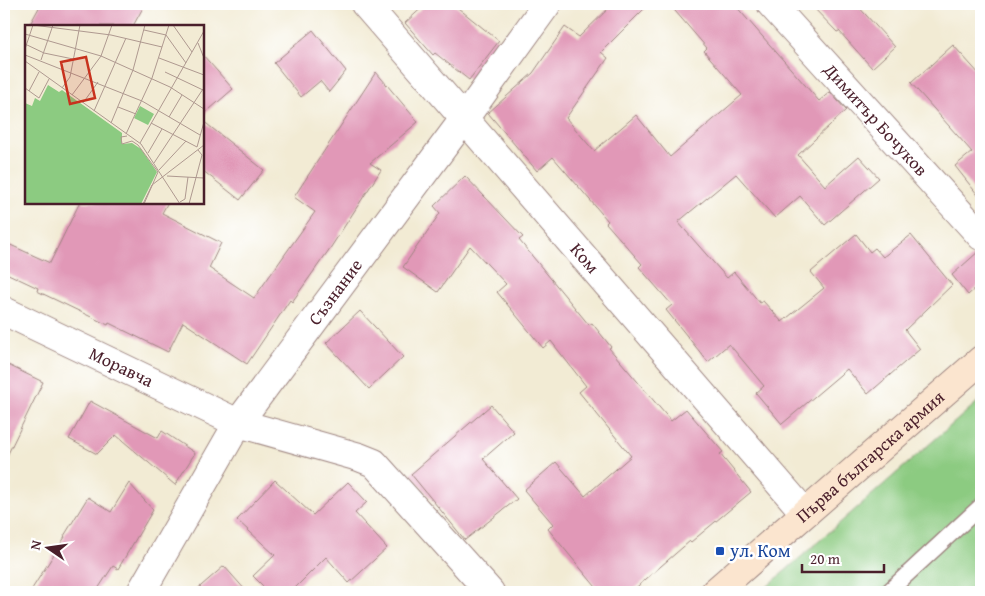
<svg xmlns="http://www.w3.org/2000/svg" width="985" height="596" font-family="'Gentium Book Plus',serif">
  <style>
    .green { fill: #8ccb81; stroke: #6b7556 }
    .building { fill: #e198b7 }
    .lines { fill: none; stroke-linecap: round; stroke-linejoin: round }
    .lane-casing { stroke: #9e8580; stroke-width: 18 }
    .street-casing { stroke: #9e8580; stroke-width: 30 }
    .secondary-casing { stroke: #9e8580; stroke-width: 30 }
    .lane { stroke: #fff; stroke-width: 15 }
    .street { stroke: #fff; stroke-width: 28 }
    .secondary { stroke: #fbe5cf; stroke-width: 28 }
    .transit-dot { fill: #1a4fb4; stroke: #fff; stroke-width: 2 }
    .labels { text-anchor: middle; stroke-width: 5; stroke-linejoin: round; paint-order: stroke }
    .street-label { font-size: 18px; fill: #4a1f2b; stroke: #fff }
    .transit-label { font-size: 18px; fill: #164399; stroke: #fff; text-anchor: start }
    .inset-road { fill: none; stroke: #af9990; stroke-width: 1 }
    .view { fill: #c8321e; fill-opacity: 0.15; stroke: #c8321e; stroke-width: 2.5 }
    .inset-edge { fill: none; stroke: #4a1f2b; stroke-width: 2.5 }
  </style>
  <rect width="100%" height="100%" fill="#fff"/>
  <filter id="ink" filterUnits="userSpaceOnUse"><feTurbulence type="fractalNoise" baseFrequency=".02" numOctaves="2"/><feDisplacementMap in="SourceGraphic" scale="10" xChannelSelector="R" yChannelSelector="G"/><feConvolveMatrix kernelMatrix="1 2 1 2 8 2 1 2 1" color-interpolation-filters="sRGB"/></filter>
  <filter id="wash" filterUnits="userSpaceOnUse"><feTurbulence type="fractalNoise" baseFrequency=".0096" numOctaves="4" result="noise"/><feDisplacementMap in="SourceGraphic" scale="20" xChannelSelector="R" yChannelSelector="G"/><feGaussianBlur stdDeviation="1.12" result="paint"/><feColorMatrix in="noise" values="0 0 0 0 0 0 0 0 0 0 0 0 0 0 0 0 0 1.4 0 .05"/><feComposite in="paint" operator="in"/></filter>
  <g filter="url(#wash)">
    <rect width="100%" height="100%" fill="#f2ebd4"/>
    <path class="green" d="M981 399V592H761Z"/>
    <g id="blocks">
      <path class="building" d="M41 4H145L133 26H29Z
        M426 4H453L499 41 469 80 435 53 433 55 405 23Z
        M613 4H649L601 52 608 58 566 118 594 151 636 115 670 157 742 95 704 51 707 48 669 4H734L819 101 830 92 846 110 798 155 825 186 859 156 879 178 825 225 800 196 775 218 736 174 678 222 727 278 734 272 760 303 763 301 782 322 824 288 811 272 856 234 870 252 875 248 883 257 911 235 952 285 905 330 920 349 868 394 847 369 782 424 756 393 764 386 729 344 708 362 666 310 672 305 639 267 642 264 606 223 608 221 553 157 537 171 488 113 533 73 565 27 579 37Z
        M810 4H856L895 47 872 68 839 31 837 32Z
        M313 30 346 71 329 92 320 81 301 97 274 63Z
        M953 45 981 76V199L955 166 972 152 911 83Z
        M202 54 233 89 202 116Z
        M376 72 418 122 370 163 381 170 331 247 292 302 290 300 247 364 183 322 168 352 109 323 108 325 37 291 38 288 4 272V242L50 263 80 202H168L162 213 221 243 209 268 254 298 315 212 294 197Z
        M202 120 264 170 240 200 202 170Z
        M465 176 523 237 519 240 589 325 592 323 611 347 609 348 671 421 686 409 723 452 720 454 751 492 691 542 690 541 631 592H600L548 529 553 524 524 490 556 462 585 496 631 456 579 392 586 386 551 341 543 348 497 292 506 284 470 246 438 292 403 267 440 213 434 206Z
        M979 251H981V283L968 295 952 275Z
        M360 311 403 357 369 389 326 343Z
        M4 363 43 382 4 462Z
        M90 401 158 438 162 431 195 453 175 485 116 435 97 454 69 439Z
        M491 405 514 432 483 459 517 499 465 540 411 474Z
        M275 480 313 515 348 482 367 502 355 513 387 548 349 583 326 557 291 592H269L253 576 275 555 237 520Z
        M129 483 153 510 118 569 113 566 96 592H30L65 537 64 536 88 497 111 512Z
        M224 566 247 592H194Z"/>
    </g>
  </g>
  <g filter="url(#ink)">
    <use href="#blocks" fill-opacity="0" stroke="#9e8580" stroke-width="1"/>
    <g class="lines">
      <g class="lane-casing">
        <path id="lane" d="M888 592 981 506"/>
      </g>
      <g class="street-casing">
        <g id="street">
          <path id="s1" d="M365 4 805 513"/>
          <path id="s2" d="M771 4 981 236"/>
          <path id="s3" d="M4 311 238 423 359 457 374 463 490 592"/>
          <path id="s4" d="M141 592 238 423 464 119 547 4"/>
        </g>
      </g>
      <g class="secondary-casing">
        <g id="secondary">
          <path id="s5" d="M715 592 981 360"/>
        </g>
      </g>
      <use href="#lane" class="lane"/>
      <use href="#street" class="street"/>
      <use href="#secondary" class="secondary"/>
    </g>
  </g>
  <rect class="transit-dot" x="715" y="546" width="10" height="10" rx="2.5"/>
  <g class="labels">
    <g class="street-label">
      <text dy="6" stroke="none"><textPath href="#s2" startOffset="156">Димитър Бочуков</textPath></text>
      <text dy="6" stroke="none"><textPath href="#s1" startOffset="336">Ком</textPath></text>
      <text dy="6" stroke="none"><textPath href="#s4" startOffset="358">Съзнание</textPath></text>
      <text dy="6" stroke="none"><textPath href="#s3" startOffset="130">Моравча</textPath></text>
      <text dy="6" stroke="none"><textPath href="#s5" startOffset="206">Първа българска армия</textPath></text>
    </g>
    <g class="transit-label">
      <text x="730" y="557">ул. Ком</text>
    </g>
  </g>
  <g transform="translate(25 25)">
    <rect width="179" height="179" fill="#f2ebd4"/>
    <path d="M23 60 34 67 37 65 97 108V119L107 118 116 124 132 147 116 179H0V78L7 81 10 73 15 76ZM115 81 129 89 123 100 109 93Z" fill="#8ccb81"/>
    <path class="inset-road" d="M8 0 86 10 137 22M148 0 167 27M119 5 141 10 161 38M0 9 76 31 145 62 179 84M173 18 179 33M0 19 19 28 48 34M0 24 8 0M0 30 117 76 175 110M134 33 179 50M16 35 28 0M0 36 116 119 155 179M140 47 178 65M0 63 14 73 24 54M37 63 45 52 55 0M4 66 14 47M47 70 76 31 87 0M58 78 73 57M93 82 111 89M69 86 101 13M144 92 157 70M86 98 108 45 120 0M126 98 172 122M101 109 127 53 144 0M102 111 96 112 97 119 107 116 113 120 133 147 119 179M115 118 179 6M172 122 179 97M123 128 137 104M129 138 178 64M134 145 161 116M142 151 179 153M155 177 160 174 163 152M118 179 127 160 179 120M164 179 177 130 173 125"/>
    <path class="view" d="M61 32 70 73 45 79 36 37Z"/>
    <rect width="179" height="179" class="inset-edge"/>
  </g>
  <rect width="985" height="596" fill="none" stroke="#fff" stroke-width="20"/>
  <g transform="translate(48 548) rotate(283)" stroke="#ffffff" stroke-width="4" paint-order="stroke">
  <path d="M0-4L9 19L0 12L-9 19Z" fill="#4a1f2b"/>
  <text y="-8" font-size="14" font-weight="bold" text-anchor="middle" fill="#4a1f2b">N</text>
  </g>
  <path d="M802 564v8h82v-8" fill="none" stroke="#4a1f2b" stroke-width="2.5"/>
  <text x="810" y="564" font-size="15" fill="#4a1f2b" stroke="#ffffff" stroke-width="4" paint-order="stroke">20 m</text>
</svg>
